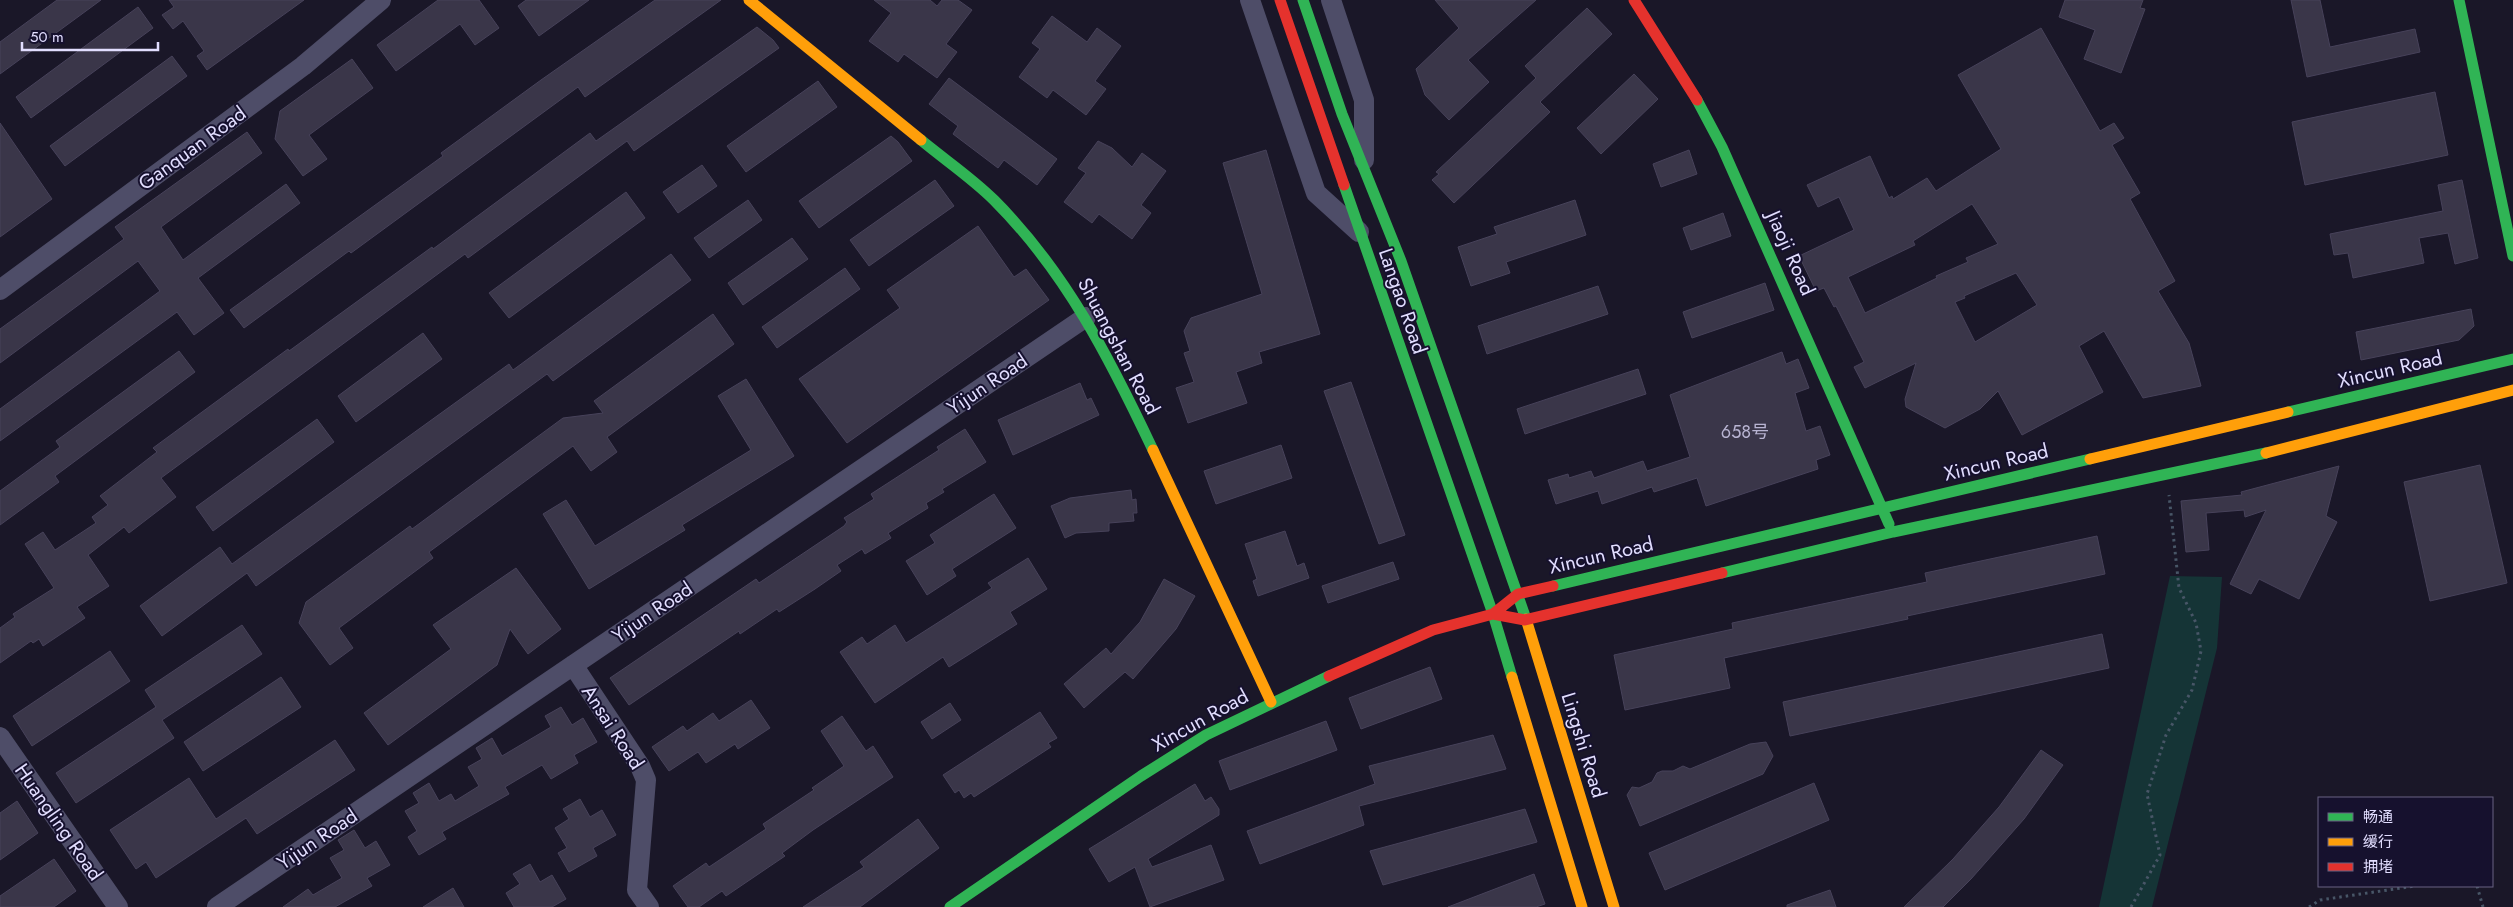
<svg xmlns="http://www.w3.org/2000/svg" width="2513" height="907" font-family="Jost,'Noto Sans SC',sans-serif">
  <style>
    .green { fill: #153436 }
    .building { fill: #3a3649; stroke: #47425a; fill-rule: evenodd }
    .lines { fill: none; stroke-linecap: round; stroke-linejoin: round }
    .path { stroke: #485667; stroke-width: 3; stroke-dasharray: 2.5 4; stroke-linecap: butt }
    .street { stroke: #4e4d68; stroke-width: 20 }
    .fast { stroke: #30b455; stroke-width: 11 }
    .slow { stroke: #ff9f0a; stroke-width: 11 }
    .jam { stroke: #e5322d; stroke-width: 11 }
    .labels { text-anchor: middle; stroke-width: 4; stroke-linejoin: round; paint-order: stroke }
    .number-label { font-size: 18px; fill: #b8b4d2 }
    .street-label { font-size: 20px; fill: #e2deff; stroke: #16112e }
  </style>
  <rect width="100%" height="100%" fill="#1a1728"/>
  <path class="green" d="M2170 576 2222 577 2217 648 2152 907H2099Z"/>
  <path class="building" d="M57 0H101L0 74V42Z
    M169 0H304L207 70 197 56 204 51 183 21 173 29 162 15 174 7Z
    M438 0H479L499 28 475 45 460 24 396 71 377 45Z
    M526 0H589L539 36 518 6Z
    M655 0H721L585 97 578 87 351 253 349 251 244 328 230 310 443 156 441 153 541 80Z
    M874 0H930L937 6 942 0H958L972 10 946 44 957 52 937 78 904 54 898 62 869 41 891 13Z
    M1435 0H1536L1468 60 1489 82 1449 120 1425 95 1416 69 1459 28Z
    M2065 0H2143L2140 8 2145 9 2121 73 2084 59 2095 30 2059 17Z
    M2291 0H2320L2330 47 2415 29 2420 52 2307 77Z
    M138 7 153 28 31 118 16 97Z
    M1587 8 1612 34 1540 102 1550 112 1454 203 1432 180 1439 174 1436 172 1536 78 1525 66Z
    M1052 16 1087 42 1097 28 1121 46 1095 81 1106 89 1086 115 1053 90 1047 98 1019 77 1040 49 1032 43Z
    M757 27 773 40 779 48 634 151 627 141 468 258 465 254 161 478 176 497 129 533 124 527 88 555 109 586 77 607 85 618 43 646 39 639 33 643 31 641 0 663V628L15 617 13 614 54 588 25 544 43 532 55 550 96 523 92 517 108 505 100 496 157 452 153 448 288 349 289 351 432 247 433 249 590 133 596 141Z
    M2041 28 2100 131 2114 123 2124 138 2112 145 2140 193 2130 199 2175 281 2158 291 2189 343 2201 386 2143 398 2104 331 2079 346 2103 392 2022 435 1998 391 1980 409 1945 428 1906 407 1905 399 1916 363 1865 388 1854 367 1864 362 1836 306 1834 307 1824 288 1816 291 1799 256 1854 230 1839 197 1818 207 1807 185 1870 156 1889 198 1892 196 1893 199 1927 178 1936 191 2001 149 1958 75ZM1972 204 1998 244 1966 258 1968 262 1936 276 1937 278 1865 313 1848 277 1915 245 1913 241ZM2016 273 2037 305 1975 342 1955 302 1965 298 1964 296Z
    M172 56 187 76 65 166 50 146Z
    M352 59 373 88 309 135 327 159 303 176 275 139 280 111Z
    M1634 74 1658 99 1601 154 1577 128Z
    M949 78 1057 159 1037 185 1004 160 998 168 953 134 958 126 929 104Z
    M818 81 837 107 746 172 727 146Z
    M2435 92 2448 155 2305 185 2292 122Z
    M0 123 52 199 0 237Z
    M247 132 262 153 161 227 183 260 286 184 300 203 198 278 224 313 194 335 177 312 0 441V409L160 291 138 261 0 363V329L124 239 115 227Z
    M891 136 898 142 912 161 819 228 799 201Z
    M1098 141 1112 148 1132 167 1142 153 1166 171 1141 205 1151 213 1132 239 1099 214 1092 223 1064 202 1086 173 1078 168Z
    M1266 150 1320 334 1259 352 1262 363 1236 372 1247 403 1188 423 1176 388 1194 382 1184 353 1190 351 1184 331 1191 318 1262 294 1223 163Z
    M1689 150 1697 174 1661 187 1653 164Z
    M702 165 717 186 678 213 663 192Z
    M935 180 954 206 869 266 850 240Z
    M2462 180 2478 258 2455 264 2448 233 2419 238 2424 263 2353 278 2348 253 2334 255 2330 234 2443 211 2438 185Z
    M626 192 645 218 509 318 489 293Z
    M748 200 762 220 709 258 694 238Z
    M1575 200 1586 235 1506 262 1510 273 1471 286 1458 247 1497 234 1494 227Z
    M1723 213 1731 236 1691 250 1683 228Z
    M978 226 1014 277 1026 269 1049 300 847 443 799 379 900 308 887 290Z
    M792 238 808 259 743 305 728 283Z
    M671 254 691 280 553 381 547 374 256 586 247 573 162 636 140 606 220 547 232 564 509 364 513 370Z
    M845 268 860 289 777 348 762 327Z
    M1765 283 1774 310 1692 338 1683 312Z
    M1598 286 1608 314 1487 354 1478 326Z
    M2471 309 2474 326 2459 340 2361 360 2356 332Z
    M713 314 734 344 607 437 617 452 591 471 573 446 429 552 433 558 339 628 353 648 330 665 299 623 306 602 410 526 412 529 563 418 603 413 594 401Z
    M423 333 442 359 356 422 338 396Z
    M179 351 195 372 55 476 59 482 0 525V491L60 447 56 441Z
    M1782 352 1786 364 1798 359 1809 388 1795 393 1806 431 1820 426 1830 455 1816 460 1818 469 1706 506 1697 478 1654 492 1652 487 1602 504 1598 491 1556 504 1548 480 1568 474 1569 478 1591 471 1594 478 1643 461 1647 471 1690 457 1670 395Z
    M1638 369 1646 394 1525 434 1517 409Z
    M746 379 794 456 682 525 685 530 589 589 543 514 566 500 595 546 751 450 718 396Z
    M1351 382 1405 535 1379 544 1324 391Z
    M1080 383 1087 400 1091 398 1099 415 1013 455 998 420Z
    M317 419 334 442 213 531 196 507Z
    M965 429 986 462 942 489 944 492 926 503 928 508 888 533 891 538 865 554 862 549 837 565 841 571 815 589 779 612 777 609 740 634 739 631 629 705 610 678 756 579 759 583 844 526 847 522 844 518 874 499 871 494 939 450 937 447Z
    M1281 445 1292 478 1216 504 1204 471Z
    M2480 465 2507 583 2430 601 2404 482Z
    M2339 466 2326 516 2337 522 2299 599 2259 579 2251 594 2230 584 2266 510 2245 517 2244 510 2206 513 2209 550 2186 552 2181 501 2242 495 2241 492Z
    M1131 490 1132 500 1136 499 1137 513H1133L1134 521 1109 523V531L1076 533 1065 538 1051 506 1070 498Z
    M994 494 1016 528 952 569 956 576 927 595 906 561 935 543 930 535Z
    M1285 531 1297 566 1304 563 1309 578 1258 596 1253 581 1257 579 1245 544Z
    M2097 536 2105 574 1907 616 1908 619 1724 658 1730 688 1625 710 1614 655 1733 629 1732 623 1927 582 1925 573Z
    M1028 558 1047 589 1010 612 1017 624 949 667 943 657 875 703 840 652 862 637 867 644 895 625 906 643 992 588 988 583Z
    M1393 562 1399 579 1328 603 1322 586Z
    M516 568 561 629 528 654 510 629 497 665 388 745 364 713 451 649 433 625Z
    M1164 579 1195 596 1176 629 1133 679 1125 672 1084 708 1064 684 1106 648 1111 654 1140 622Z
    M242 625 262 654 162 720 174 738 76 803 56 773 156 707 145 690Z
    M2102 634 2109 668 1790 736 1783 702Z
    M110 651 130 681 32 746 13 716Z
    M1430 667 1442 699 1361 729 1349 698Z
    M281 677 301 707 203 771 184 742Z
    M751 700 770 728 738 749 735 744 706 763 698 752 669 771 652 747 683 726 687 731 713 713 719 721Z
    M950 703 961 720 932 739 921 722Z
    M561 707 572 725 583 718 597 742 574 755 578 763 551 779 542 765 505 787 509 794 442 832 446 839 419 855 408 837 417 831 405 811 419 803 413 793 429 783 439 801 451 794 455 801 479 786 468 767 482 759 476 748 492 738 502 756 551 727 545 716Z
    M1040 712 1057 738 1048 743 1051 747 974 797 971 793 964 798 959 790 955 793 943 775Z
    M842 716 866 751 873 746 893 777 813 830 782 853 785 856 726 896 722 891 699 907H688L673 886 706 863 709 867 766 829 763 824 814 790 812 788 844 766 821 731Z
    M1326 721 1337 750 1230 790 1219 761Z
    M1493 735 1506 769 1359 806 1364 825 1260 864 1247 831 1375 784 1369 766Z
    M335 740 355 770 257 834 246 818 156 878 146 862 136 869 110 830 189 778 216 819Z
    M1766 742 1773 756 1763 774 1640 826 1627 795 1632 787 1639 788 1652 782 1657 773 1662 771H1673L1683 766 1690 769 1750 744Z
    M2041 750 2063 765 2024 819 1971 879 1943 907H1904L1953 859 1999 807Z
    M1814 783 1829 820 1665 890 1649 853Z
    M1195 784 1205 801 1211 797 1219 809V815L1148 859 1152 867 1211 845 1224 880 1150 907 1135 867 1109 882 1089 849Z
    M580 799 590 817 602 810 616 835 593 848 597 856 569 872 558 853 567 848 555 828 569 819 563 809Z
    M17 801 38 833 0 860V813Z
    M1525 809 1537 842 1383 885 1370 851Z
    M918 819 939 848 860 907H803L864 867 860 862Z
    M354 830 365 848 376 841 390 865 367 878 372 886 335 907H283L308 889 313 895 342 878 330 858 344 850 338 840Z
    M54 859 76 891 54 907H0V896Z
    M530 864 540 882 552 875 566 899 552 907H514L506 893 520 884 513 874Z
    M1534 874 1545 904 1536 907H1448Z
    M453 888 464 907H423Z
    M1830 890 1836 907H1787V905Z"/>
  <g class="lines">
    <path class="path" d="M2477 886 2483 907
      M2131 907 2160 855 2147 794 2166 735 2192 690 2201 651 2196 623 2179 588 2169 495
      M2309 907 2320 900 2415 886"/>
    <path class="street" d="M1250 0 1316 193 1359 232
      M1331 0 1364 100V160
      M0 290 303 66 381 0
      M573 665 640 766 646 780 637 890 649 907
      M0 737 118 907
      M217 907 1086 317"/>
    <path class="fast" d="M1303 0 1342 114 1401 261 1526 619
      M2459 0 2513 256
      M1697 100 1722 147 1889 524
      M921 140C945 160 972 178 994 200 1066 272 1110 359 1153 450
      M1344 185 1493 614 1512 677
      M2288 412 2513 359
      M1722 573 1893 532 2266 453
      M1553 586 2090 459
      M950 907 1141 776 1206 735 1329 676"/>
    <path class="slow" d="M749 0 921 140
      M1153 450 1271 702
      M2266 453 2513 390
      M2090 459 2288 412
      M1526 619 1614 907
      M1512 677 1582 907"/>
    <path class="jam" d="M1280 0 1344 185
      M1634 0 1697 100
      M1493 614 1525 620 1722 573
      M1329 676 1433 630 1493 614 1518 594 1553 586"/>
  </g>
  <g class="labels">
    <g class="number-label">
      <text x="1745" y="438">658号</text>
    </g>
    <g class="street-label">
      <text transform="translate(192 148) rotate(-36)" y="7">Ganquan Road</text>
      <text transform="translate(1791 253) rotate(66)" y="7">Jiaoji Road</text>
      <text transform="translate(1403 301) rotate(71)" y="7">Langao Road</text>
      <text transform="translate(1119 346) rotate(62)" y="7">Shuangshan Road</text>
      <text transform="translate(2390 369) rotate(-13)" y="7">Xincun Road</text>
      <text transform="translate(987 384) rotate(-34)" y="7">Yijun Road</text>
      <text transform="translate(1996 462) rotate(-13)" y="7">Xincun Road</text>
      <text transform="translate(1601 555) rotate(-13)" y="7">Xincun Road</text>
      <text transform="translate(652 612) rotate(-34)" y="7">Yijun Road</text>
      <text transform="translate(1200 720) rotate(-29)" y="7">Xincun Road</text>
      <text transform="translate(613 727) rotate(57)" y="7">Ansai Road</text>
      <text transform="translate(1584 745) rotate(73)" y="7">Lingshi Road</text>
      <text transform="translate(59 822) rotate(55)" y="7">Huangling Road</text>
      <text transform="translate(317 839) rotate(-34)" y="7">Yijun Road</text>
    </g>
  </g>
  <rect x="2318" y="797" width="175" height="90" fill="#16112e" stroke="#686382"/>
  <rect x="2328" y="813" width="25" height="8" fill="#30b455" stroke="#686382"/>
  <text x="2363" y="822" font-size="15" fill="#e2deff">畅通</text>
  <rect x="2328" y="838" width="25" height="8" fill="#ff9f0a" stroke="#686382"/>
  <text x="2363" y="847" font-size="15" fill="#e2deff">缓行</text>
  <rect x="2328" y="863" width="25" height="8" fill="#e5322d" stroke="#686382"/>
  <text x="2363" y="872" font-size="15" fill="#e2deff">拥堵</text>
  <path d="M22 42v8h136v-8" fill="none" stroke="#e2deff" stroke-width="2.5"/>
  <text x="30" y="42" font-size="15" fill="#e2deff" stroke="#16112e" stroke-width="4" paint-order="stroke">50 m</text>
</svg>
